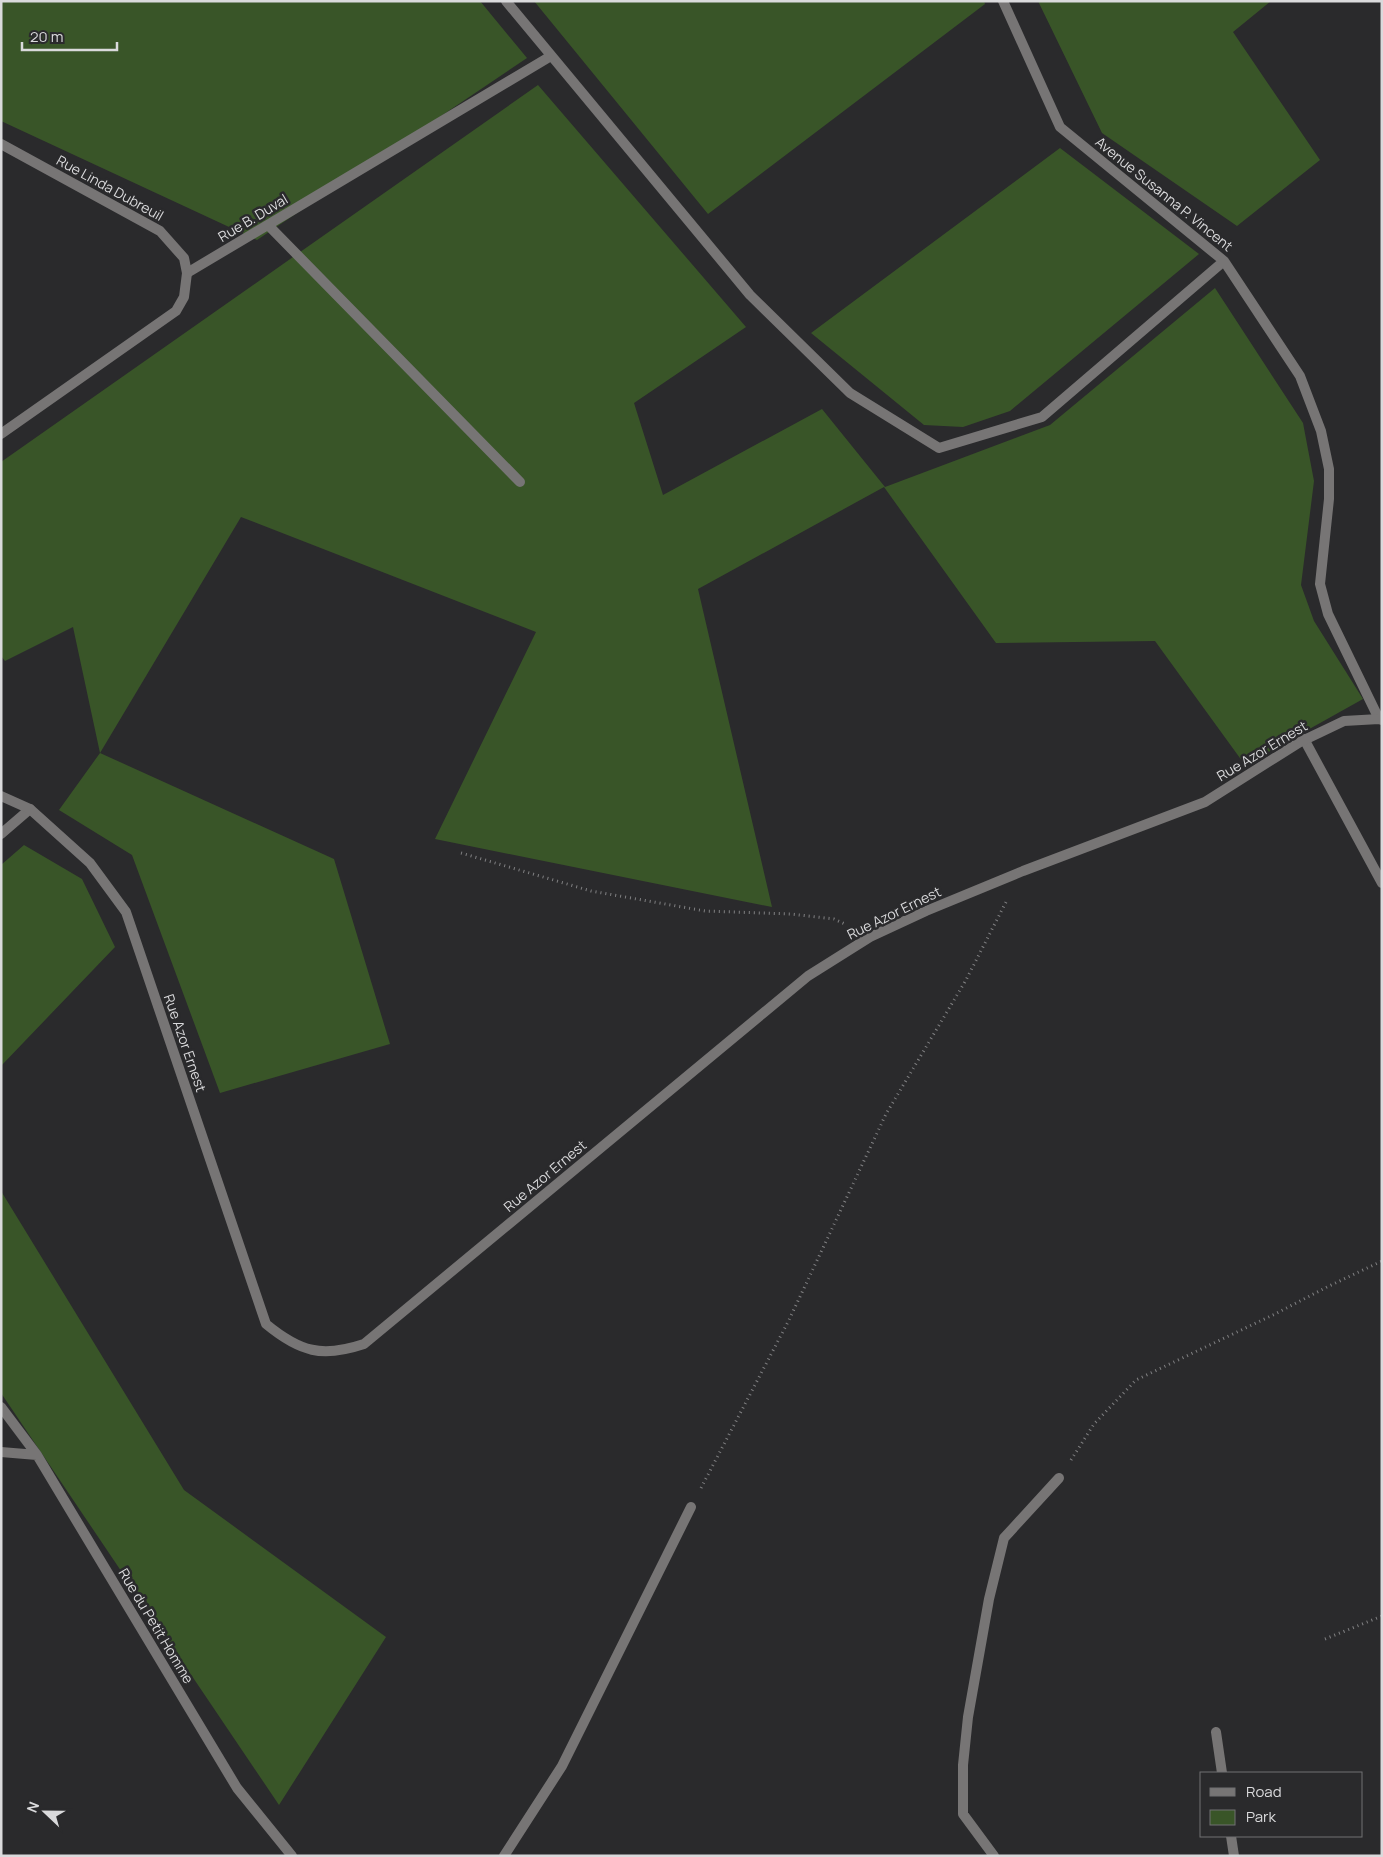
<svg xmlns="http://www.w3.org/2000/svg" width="1383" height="1857" font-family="Manrope,sans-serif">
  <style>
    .green { fill: #395528 }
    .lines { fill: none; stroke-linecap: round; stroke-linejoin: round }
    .path { stroke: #818183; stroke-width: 3; stroke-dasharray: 1 4; stroke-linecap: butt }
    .service { stroke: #777575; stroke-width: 10 }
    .minor { stroke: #777575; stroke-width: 10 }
    .tertiary { stroke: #777575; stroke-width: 10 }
    .labels { text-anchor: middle; stroke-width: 5; stroke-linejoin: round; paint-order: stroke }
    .street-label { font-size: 14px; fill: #dadadc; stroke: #2a2a2c }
  </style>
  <rect width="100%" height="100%" fill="#2a2a2c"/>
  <path class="green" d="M1 1H480L527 58 257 240 1 121Z
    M534 1H984L985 4 708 214Z
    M1038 1H1271L1233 32 1320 160 1237 226 1102 133Z
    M538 85 746 327 634 403 663 495 822 409 885 487 1050 425 1215 288 1303 423 1314 481 1301 585 1314 621 1363 699 1245 765 1155 641 996 643 884 487 698 589 772 907 435 839 536 632 241 517 100 753 334 859 390 1044 220 1093 132 855 59 810 100 753 73 627 5 661 1 656V462Z
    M1060 148 1199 254 1010 411 963 427 924 425 811 333Z
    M24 845 82 879 115 947 1 1066V865Z
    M1 1191 184 1490 386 1637 279 1805 1 1393Z"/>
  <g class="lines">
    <path class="path" d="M461 853 591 891 705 911 791 914 834 919 847 925
      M1071 1460 1094 1424 1136 1380 1275 1314 1327 1287 1382 1261
      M701 1488 789 1320 886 1114 966 980 1006 902
      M1325 1639 1382 1616"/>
    <path class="service" d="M1216 1732 1222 1773
      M1231 1836 1234 1856"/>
    <path class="minor" d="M506 1 750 295 850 393 939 448 1042 417 1224 261
      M1003 1 1060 127 1224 261 1300 376 1321 431 1329 469V499L1320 584 1328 614 1379 719
      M268 225 520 482
      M187 273 551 56
      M1304 739 1382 883
      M1 834 30 809
      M1 1407 37 1455 237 1788 292 1856
      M1 1452 37 1455
      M504 1856 562 1766 691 1507
      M994 1856 963 1814V1765L968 1717 989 1599 1004 1538 1059 1478"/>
    <path class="tertiary" d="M1 144 160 231 184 258 187 273 184 297 176 311 1 434
      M1 796 30 809 90 863 126 912 266 1324C300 1352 322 1358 364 1344L808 976 870 937 926 911 1023 871 1205 802 1300 742 1344 721 1379 719 1382 720"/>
  </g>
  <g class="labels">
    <g class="street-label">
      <text transform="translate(110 188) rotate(29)" y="5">Rue Linda Dubreuil</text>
      <text transform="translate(1164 194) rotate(39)" y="5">Avenue Susanna P. Vincent</text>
      <text transform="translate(253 218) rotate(-31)" y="5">Rue B. Duval</text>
      <text transform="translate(1262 751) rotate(-31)" y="5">Rue Azor Ernest</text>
      <text transform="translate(894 913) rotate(-26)" y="5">Rue Azor Ernest</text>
      <text transform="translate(185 1043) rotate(71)" y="5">Rue Azor Ernest</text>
      <text transform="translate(545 1176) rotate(-40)" y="5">Rue Azor Ernest</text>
      <text transform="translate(156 1626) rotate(59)" y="5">Rue du Petit Homme</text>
    </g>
  </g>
  <rect width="1383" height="1857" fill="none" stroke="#dadadc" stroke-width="5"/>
  <rect x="1200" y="1772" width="162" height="65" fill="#2a2a2c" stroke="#707072"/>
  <rect x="1210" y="1788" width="25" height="8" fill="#777575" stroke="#707072"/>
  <text x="1246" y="1797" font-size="15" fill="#dadadc">Road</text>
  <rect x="1210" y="1810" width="25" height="15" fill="#395528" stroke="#707072"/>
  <text x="1246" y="1822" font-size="15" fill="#dadadc">Park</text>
  <g transform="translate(45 1812) rotate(292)" stroke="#2a2a2c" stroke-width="4" paint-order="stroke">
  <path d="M0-4L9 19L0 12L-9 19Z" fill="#dadadc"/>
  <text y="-8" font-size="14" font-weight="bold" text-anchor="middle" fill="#dadadc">N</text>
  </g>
  <path d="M22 42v8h95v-8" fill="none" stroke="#dadadc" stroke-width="2.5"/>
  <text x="30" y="42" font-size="15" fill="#dadadc" stroke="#2a2a2c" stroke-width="4" paint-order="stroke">20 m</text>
</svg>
